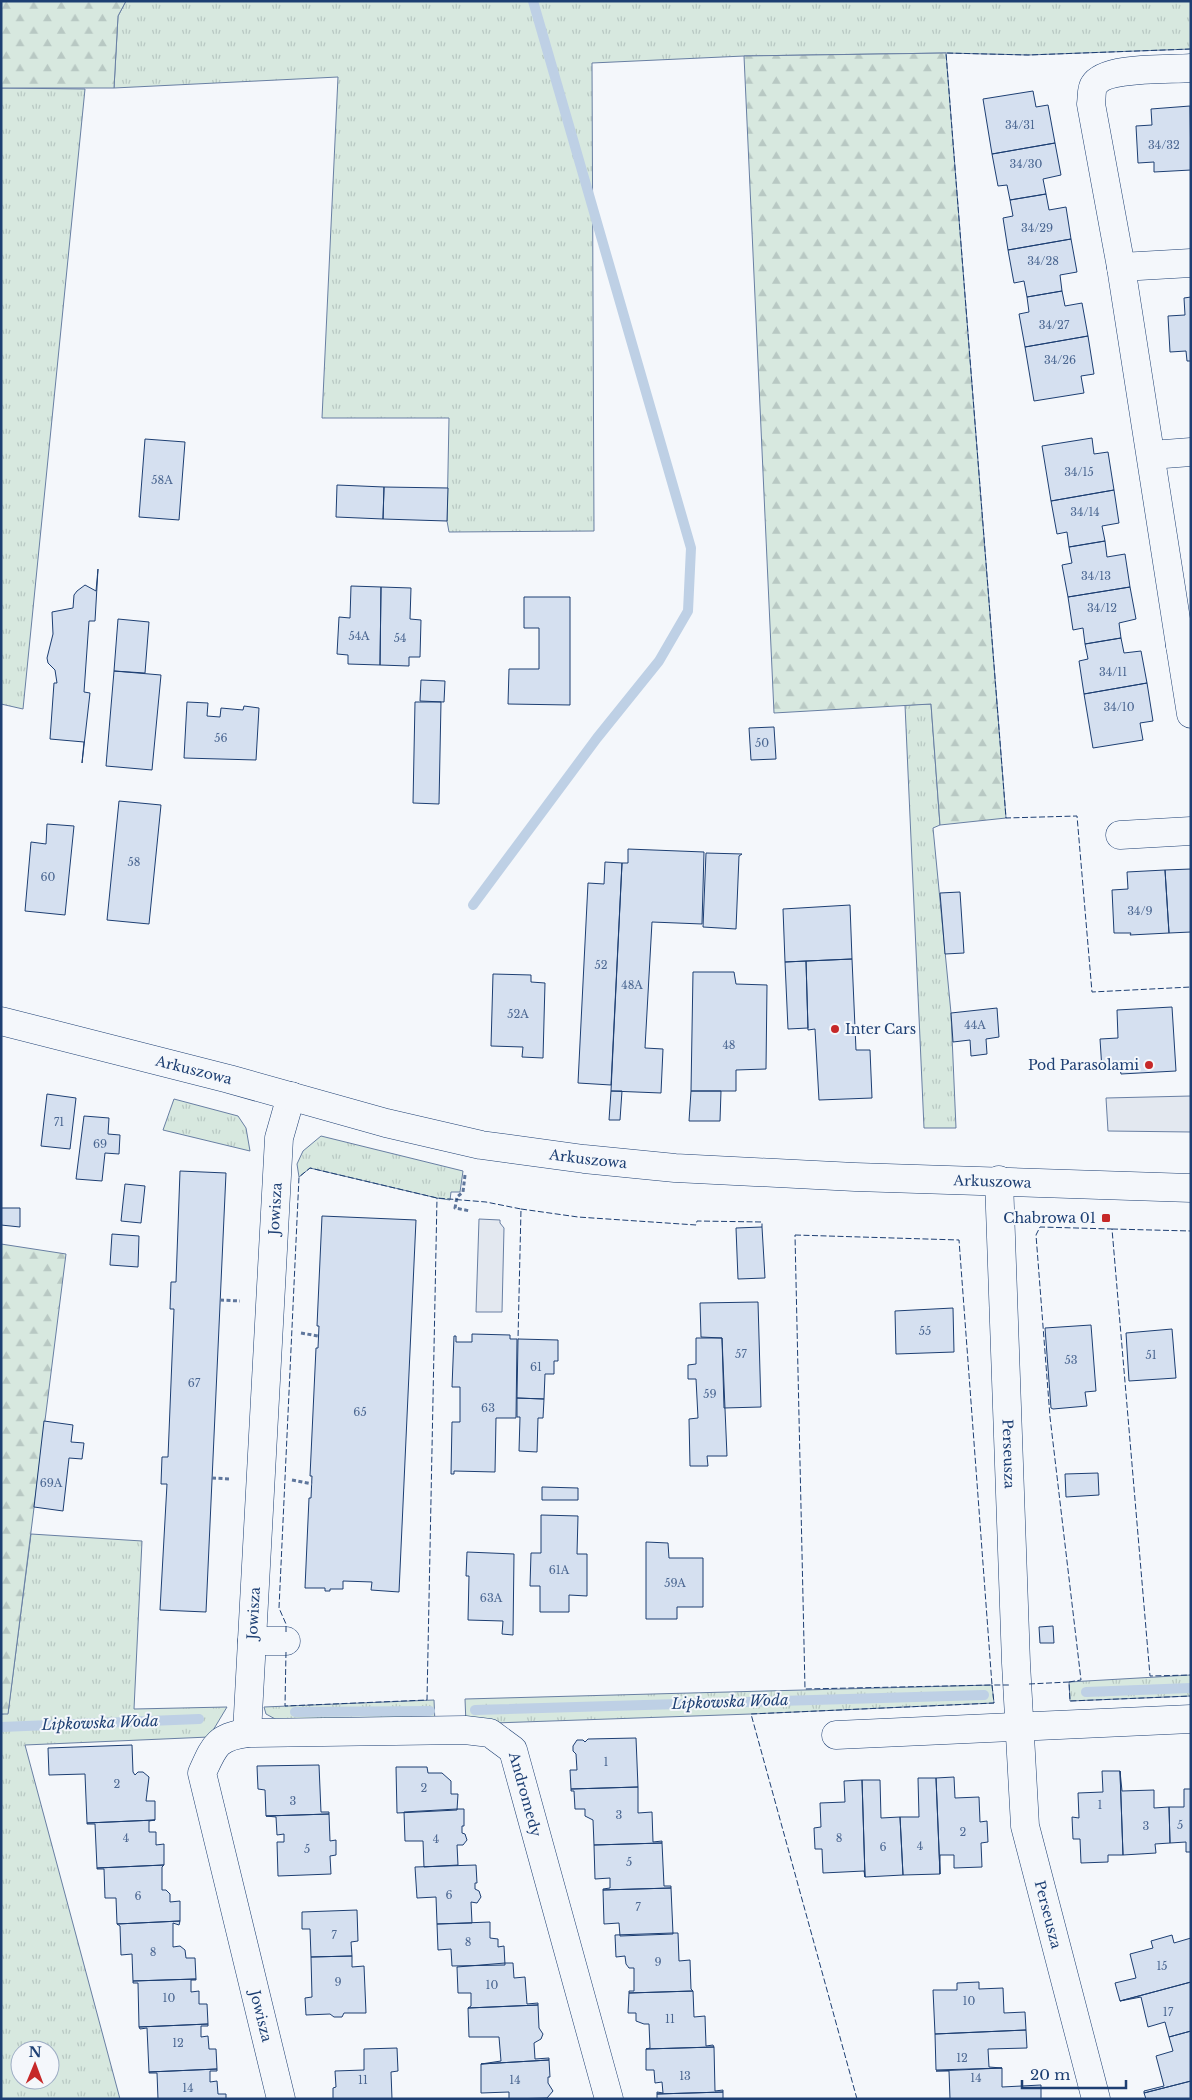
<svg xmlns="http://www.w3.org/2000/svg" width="1192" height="2100" font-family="'Libre Baskerville',serif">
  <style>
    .grass { fill: url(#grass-tufts); stroke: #687fa3; fill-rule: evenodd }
    .forest { fill: url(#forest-firs); stroke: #687fa3 }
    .parking { fill: #e3e8f0; stroke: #687fa3 }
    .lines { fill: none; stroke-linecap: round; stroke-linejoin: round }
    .stream { stroke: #bed0e5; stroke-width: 10 }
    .building { fill: #d5e0f0; stroke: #1d3f73 }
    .minor-casing { stroke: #1d3f73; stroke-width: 29 }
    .major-casing { stroke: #1d3f73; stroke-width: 29 }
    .path { stroke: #5e769c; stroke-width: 3; stroke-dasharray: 4 2.5; stroke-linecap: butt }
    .minor { stroke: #f4f7fb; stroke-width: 28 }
    .major { stroke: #f4f7fb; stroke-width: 28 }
    .fence { stroke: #1d3f73; stroke-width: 1; stroke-dasharray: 6 2.5; stroke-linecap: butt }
    .poi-dot { fill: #c62828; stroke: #f4f7fb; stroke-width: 2 }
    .labels { text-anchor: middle; stroke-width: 4; stroke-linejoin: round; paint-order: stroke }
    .number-label { font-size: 11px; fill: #4b6792 }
    .poi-label { font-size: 14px; fill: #1d3f73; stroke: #f4f7fb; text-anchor: end }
    .street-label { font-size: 14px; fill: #1d3f73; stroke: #f4f7fb }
    .water-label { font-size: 15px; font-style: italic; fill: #1d3f73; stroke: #f4f7fb }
  </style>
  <defs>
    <pattern id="grass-tufts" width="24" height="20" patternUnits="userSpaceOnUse" patternTransform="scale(1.25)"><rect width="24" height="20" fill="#d7e8df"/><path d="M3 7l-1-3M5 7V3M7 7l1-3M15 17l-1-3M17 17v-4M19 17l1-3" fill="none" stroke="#b8c8c3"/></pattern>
    <pattern id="forest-firs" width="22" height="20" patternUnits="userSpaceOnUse" patternTransform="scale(1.25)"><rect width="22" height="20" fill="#d7e8df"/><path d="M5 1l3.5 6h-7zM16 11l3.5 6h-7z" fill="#b8c8c3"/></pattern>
  </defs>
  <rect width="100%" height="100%" fill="#f4f7fb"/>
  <path class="grass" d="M126 1H1191V49L1028 55 946 53 744 56 592 63 594 531 449 532 447 521 449 418H322L338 77 114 88 118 16Z
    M1 88 85 89 23 709 1 704Z
    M931 704 940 825 933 828 951 1013 956 1128H924L905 705Z
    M174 1099 238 1116 246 1128 250 1151 163 1130Z
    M321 1136 463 1171 460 1192H451L450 1200 437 1198 310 1168 299 1177 297 1164 303 1151Z
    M31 1534 142 1541 134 1709 227 1707 209 1737 25 1745 120 2099H1V1714L8 1713ZM20 2050H50V2080H20Z
    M1191 1675V1696L1070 1701 1069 1682Z
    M992 1685 994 1703 751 1714 466 1724 465 1699Z
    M434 1700 435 1724 279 1721 266 1714 264 1707Z"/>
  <path class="forest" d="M1 1H126L118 16 114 88H1Z
    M946 53 1006 818 940 825 931 704 774 713 744 56Z
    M1 1244 66 1254 8 1714H1Z"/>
  <path class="parking" d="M1191 1096V1132L1108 1131 1106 1098Z
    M479 1219 500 1220V1223L504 1228 502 1312H476Z"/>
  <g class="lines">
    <path class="stream" d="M473 905 597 738 659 661 688 611 691 548 533 1
      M1086 1692 1191 1688
      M475 1710 984 1695
      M295 1712 430 1711
      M1 1727 199 1719"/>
  </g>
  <path class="building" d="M1033 91 1036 107 1048 105 1055 143 992 154 983 99Z
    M1190 106 1191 170 1154 172V162L1138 163 1136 126 1152 125 1151 109Z
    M1055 143 1061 175 1043 179 1046 194 1010 200 1007 185 998 186 992 154Z
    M1046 194 1049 210 1066 207 1071 239 1008 250 1003 218 1013 216 1010 200Z
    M1071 239 1077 272 1060 275 1062 291 1027 297 1024 281 1014 283 1008 250Z
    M1062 291 1065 306 1082 303 1088 336 1025 347 1019 314 1029 312 1027 297Z
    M1191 297V361H1187L1186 351 1170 352 1168 316 1185 315 1184 298Z
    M1088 336 1094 374 1081 376 1084 393 1034 401 1025 347Z
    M1092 438 1094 454 1108 452 1114 490 1051 501 1042 446Z
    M145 439 185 442 179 520 139 517Z
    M337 485 384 487 383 519 336 517Z
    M384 487 448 488 447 521 383 519Z
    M1114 490 1119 523 1102 526 1105 541 1069 547 1067 532 1057 534 1051 501Z
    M1105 541 1107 557 1125 554 1130 587 1068 597 1062 565 1072 563 1069 547Z
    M98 569 95 621H89L84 692 90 693 82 763 84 742 50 739 54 683H57L55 670 48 663 47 658 53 634 52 612 73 608 74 595 77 591 85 585 96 591Z
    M351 586 381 587 380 665 348 664V655L337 654 339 617 350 618Z
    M381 587 411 588 410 619 421 620 420 657H409V666L380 665Z
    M1130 587 1136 619 1119 623 1121 638 1085 644 1083 628 1073 630 1068 597Z
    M524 597H570V705L508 704 509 669H539V628H524Z
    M118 619 149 622 145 673 114 671Z
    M1121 638 1124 653 1141 651 1147 683 1084 694 1079 661 1088 659 1085 644Z
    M114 671 161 675 152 770 106 766Z
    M421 680 445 681 444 702 420 701Z
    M1147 683 1153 721 1140 723 1143 740 1093 748 1084 694Z
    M187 702 208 703 207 716 220 717 221 708 243 710 244 706 259 708 256 760 184 758Z
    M415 702H441L439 804 413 803Z
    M774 727 776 759 751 760 749 728Z
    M119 801 161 805 149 924 107 920Z
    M47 824 74 826 65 915 25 911 31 842 46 844Z
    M628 849 704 852 702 924 652 922 645 1048 663 1049 661 1093 611 1091 622 863H628Z
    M706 853 742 854 739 856 736 929 703 927Z
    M605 862 622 863 611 1085 578 1083 588 883 604 884Z
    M1191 869V932L1169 933 1165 870Z
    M1165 870 1169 933 1130 935 1131 933H1114L1112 890 1128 889 1127 872Z
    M960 892 964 953 945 954 940 893Z
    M850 905 852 959 785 962 783 909Z
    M852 959 856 1050H870L872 1098 819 1100 815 1029 808 1030 806 961Z
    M806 961 808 1028 788 1029 785 962Z
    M693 972H734L736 984 767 985 766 1069 736 1070V1091H691Z
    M493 974 531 975V982L545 983 543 1058 522 1057 523 1047 491 1046Z
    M1172 1007 1176 1071 1121 1074 1120 1069 1102 1070 1100 1039 1118 1038 1117 1010Z
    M997 1008 999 1037 986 1039 987 1054 971 1056 970 1040 953 1042 951 1013Z
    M611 1091H622L620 1120H609Z
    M691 1091H721L720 1121H689Z
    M47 1094 76 1098 70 1149 41 1146Z
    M84 1116 109 1118 108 1134 120 1135 119 1154 105 1153 102 1181 76 1179Z
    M180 1171 226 1173 206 1612 160 1610 167 1484H161L162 1457H168L174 1309H170L171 1282H176Z
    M125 1184 145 1186 141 1223 121 1221Z
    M1 1208H20V1227L1 1225Z
    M322 1216 416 1220 399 1592 371 1590 372 1582 343 1581V1589H330V1591H325V1588H305L309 1498H311L312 1476H310L316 1348H318L319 1326H317Z
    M762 1227 765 1278 738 1279 736 1228Z
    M112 1234 139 1236 138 1267 110 1265Z
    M758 1302 761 1407 724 1408 722 1338 701 1337 700 1303Z
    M953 1308 954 1352 896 1354 895 1311Z
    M1091 1325 1096 1391 1085 1392 1087 1406 1053 1409 1051 1408 1045 1328Z
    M1172 1329 1176 1378 1129 1381 1126 1333Z
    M472 1334 510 1335V1339H517L516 1418H496L495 1472 454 1471V1474H451L452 1422H460V1387H452L454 1336H456V1342H472Z
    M696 1338H722L727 1456H707L708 1466H690L689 1419 698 1418 696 1379H688V1365L696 1364Z
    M518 1339 558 1340V1361H554V1374H545L544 1399 517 1398Z
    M517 1398 544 1399 543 1418H538L537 1452 519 1451 520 1417H517Z
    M44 1421 73 1425 71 1442 84 1443 82 1459 69 1458 63 1511 34 1507Z
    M1098 1473 1099 1495 1066 1497 1065 1474Z
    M542 1487 578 1488V1500H542Z
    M541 1515 578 1516 577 1554H587V1596L569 1595V1612H540V1586H530L531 1553H541Z
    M646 1542 668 1543 669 1558H703V1607H677V1619H646Z
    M467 1552 514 1554 513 1635 502 1634 503 1621 468 1620 469 1576H466Z
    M1053 1626 1054 1643H1040L1039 1627Z
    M636 1738 638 1787 571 1789 570 1770H577L576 1754 573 1751V1746L577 1740H583L585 1742 588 1739Z
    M132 1745 133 1772 135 1775 138 1772H143L149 1777 146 1801H155V1820L87 1823 85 1774 49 1775 48 1748Z
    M319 1765 321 1812H329V1814L266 1816 265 1790 258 1789 257 1766Z
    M396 1767H427L428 1773H442L451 1781V1794H458L457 1810 397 1813Z
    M1102 1771H1120L1123 1855H1108V1862L1081 1863 1080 1839H1073L1072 1817 1079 1818 1078 1793 1103 1792Z
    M1120 1771 1122 1791 1154 1790V1808L1169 1807 1170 1843 1155 1844 1156 1853 1123 1855Z
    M954 1777 955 1798 979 1797 980 1822 987 1821 988 1842 981 1843 982 1867 954 1868V1855H940V1874L936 1778Z
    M918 1778H936L940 1874 903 1875 900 1817H919Z
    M862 1780 865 1877 864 1871 823 1873 822 1849H815L814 1828 821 1827 820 1803 845 1802 844 1781Z
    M862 1780H880L881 1818 900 1817 903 1875 865 1877Z
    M638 1787V1813L652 1812 653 1842 662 1841V1843L594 1845 593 1820 585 1816V1809H575L574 1791H571V1789Z
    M1184 1789H1191V1852H1186V1842L1170 1843 1169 1807H1184Z
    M457 1809H464V1826H462V1833L465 1834 467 1840 463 1845H457L458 1865 424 1867 423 1841H405L404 1812Z
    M329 1814 330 1841 336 1840V1855L330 1856 331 1874 278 1876 277 1842H284V1834L277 1835 276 1817 266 1816Z
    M155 1820 149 1821V1832H156V1845L164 1844V1865L97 1868 95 1824H87V1823Z
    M662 1843 664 1886H671V1888L603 1890V1889L610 1888V1878L595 1879 594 1845Z
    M164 1865 162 1867V1890H166L170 1894V1902L180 1901V1921L117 1924 116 1898H105L104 1869H97V1868Z
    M476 1865 477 1883H475V1889L479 1891 481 1897 477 1903 471 1902 472 1923 437 1924 436 1897 417 1898 415 1867Z
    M671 1888 673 1934 620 1936 619 1923 604 1924 603 1890Z
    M357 1910 358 1941 351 1942 352 1956 311 1957 310 1929H302V1912Z
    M180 1921 179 1925 173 1923V1947L180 1946 185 1950 186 1958H195L196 1979 133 1981 132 1954 121 1955 120 1926 117 1924Z
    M490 1922V1938L498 1939V1947L504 1946 505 1965 452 1966 451 1949 438 1950 437 1924Z
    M673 1933H678L679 1961 690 1960 691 1989 693 1991 629 1993V1991H634V1968H629L626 1964 625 1956 616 1957 615 1935Z
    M1172 1935 1174 1943 1191 1938V1982L1120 2001 1115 1983 1136 1978 1130 1954 1153 1948 1151 1941Z
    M352 1956V1967L364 1966 366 2013H344L342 2017H334L330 2014 306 2015 305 1998 312 1997 311 1957Z
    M505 1963H513L514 1978 525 1977 527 2004 538 2003V2005L468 2008 471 2006V1993H458L457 1967Z
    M196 1979V1980H191V1992L199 1991V2004H207L208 2024 139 2027 138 1983H133V1981Z
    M979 1982V1989L1003 1988 1004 2013 1025 2012 1026 2030 935 2034 933 1990H957V1983Z
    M1191 1982V2031L1169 2037 1165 2022 1148 2027 1141 1997 1120 2001Z
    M693 1991 694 2017 705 2016 706 2046 713 2045 714 2047 646 2049 650 2048 649 2024H644L636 2021V2013H628L629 1993Z
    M538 2005 539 2028 543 2034 541 2039 534 2043 535 2059 549 2058V2060L481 2064 501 2061 499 2037H469L468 2008Z
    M208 2024V2026H201V2037L208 2036 209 2049H216L217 2069 149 2072 147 2028 140 2029 139 2027Z
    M1026 2030 1027 2048 988 2049 989 2067 1002 2068 936 2070 935 2034Z
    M1191 2031V2081L1144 2093V2091L1164 2086 1156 2056 1173 2051 1169 2037Z
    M714 2047 715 2091 723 2090V2092L657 2094V2092L663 2093 662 2082 655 2083 654 2070H646V2049Z
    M397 2048 398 2071 391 2072 392 2099H333V2088L336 2087 335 2071 364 2070V2049Z
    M549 2060 550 2077H548V2083L553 2091 547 2098 509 2099V2092L481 2093V2064Z
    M1002 2068V2087L1041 2085V2099H950L949 2071H936Z
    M217 2069V2071H210V2082L217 2081 218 2094H226V2099H158L157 2073H149V2072Z
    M1191 2081V2099H1146L1144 2093Z
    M723 2092V2099H657V2094Z"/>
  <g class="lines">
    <g class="minor-casing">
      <g id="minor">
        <path d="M1121 267 1191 263"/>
        <path d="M1151 455 1191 452"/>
        <path d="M1180 645 1121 267 1091 104C1092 98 1091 89 1094 85 1105 66 1170 70 1191 68"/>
        <path d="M1191 645H1180L1191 714"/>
        <path d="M1120 835 1191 831"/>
        <path id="s1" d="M999 1180 1016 1663 1025 1826 1096 2099"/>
        <path d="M252 1641H286"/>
        <path id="s2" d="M247 1733 279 1138 291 1096"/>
        <path d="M836 1735 1191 1719"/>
        <path id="s3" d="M281 2099 202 1773C214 1747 216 1737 247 1733L465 1730 490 1733 513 1750 609 2099"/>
      </g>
    </g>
    <g class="major-casing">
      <g id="major">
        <path id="s4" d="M1 1021 229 1079 386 1123 481 1145 584 1159 675 1168 855 1177 1191 1188"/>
      </g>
    </g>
    <path class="path" d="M465 1175 463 1192 457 1197 455 1208 470 1211
      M220 1300 240 1301
      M301 1333 318 1336
      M212 1478 230 1479
      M292 1480 312 1484"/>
    <use href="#minor" class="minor"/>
    <use href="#major" class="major"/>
    <path class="fence" d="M1191 49 1028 55 946 53 1006 818 1077 816 1092 992 1191 987
      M521 1209 578 1217 696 1225 697 1221 762 1222V1227
      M1112 1229 1191 1231
      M795 1235 959 1240 992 1685 805 1689Z
      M286 1632V1624L279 1608 299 1177 310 1168 437 1198 486 1202 521 1209 518 1339
      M286 1652 285 1706 427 1700 437 1198
      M1069 1682 1081 1680 1050 1417 1036 1235 1040 1227 1112 1229 1150 1676 1191 1675
      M1029 1684 1069 1682 1070 1701 1191 1696
      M857 2099 751 1714 994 1703 992 1685H1009"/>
  </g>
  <g class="poi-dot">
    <circle cx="835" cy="1029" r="5"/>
    <circle cx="1149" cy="1065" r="5"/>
    <rect x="1101" y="1213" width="10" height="10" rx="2.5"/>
  </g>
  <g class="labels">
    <g class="number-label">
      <text x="1020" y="129">34/31</text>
      <text x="1164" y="149">34/32</text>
      <text x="1026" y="168">34/30</text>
      <text x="1037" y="232">34/29</text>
      <text x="1043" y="265">34/28</text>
      <text x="1054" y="329">34/27</text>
      <text x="1060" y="364">34/26</text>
      <text x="1079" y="476">34/15</text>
      <text x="162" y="484">58A</text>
      <text x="1085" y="516">34/14</text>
      <text x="1096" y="580">34/13</text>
      <text x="1102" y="612">34/12</text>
      <text x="359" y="640">54A</text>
      <text x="400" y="642">54</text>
      <text x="1113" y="676">34/11</text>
      <text x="1119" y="711">34/10</text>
      <text x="221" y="742">56</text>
      <text x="762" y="747">50</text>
      <text x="134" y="866">58</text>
      <text x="48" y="881">60</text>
      <text x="1140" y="915">34/9</text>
      <text x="601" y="969">52</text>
      <text x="632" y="989">48A</text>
      <text x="518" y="1018">52A</text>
      <text x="975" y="1029">44A</text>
      <text x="729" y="1049">48</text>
      <text x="59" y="1126">71</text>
      <text x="100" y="1148">69</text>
      <text x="925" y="1335">55</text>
      <text x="741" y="1358">57</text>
      <text x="1151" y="1359">51</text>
      <text x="1071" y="1364">53</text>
      <text x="536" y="1371">61</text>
      <text x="194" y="1387">67</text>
      <text x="710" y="1398">59</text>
      <text x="488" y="1412">63</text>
      <text x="360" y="1416">65</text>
      <text x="51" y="1487">69A</text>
      <text x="559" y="1574">61A</text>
      <text x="675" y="1587">59A</text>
      <text x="491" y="1602">63A</text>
      <text x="606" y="1766">1</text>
      <text x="117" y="1788">2</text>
      <text x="424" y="1792">2</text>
      <text x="293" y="1805">3</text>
      <text x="1100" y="1809">1</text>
      <text x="619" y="1819">3</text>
      <text x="1180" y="1829">5</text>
      <text x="1146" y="1830">3</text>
      <text x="963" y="1836">2</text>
      <text x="126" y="1842">4</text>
      <text x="839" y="1842">8</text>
      <text x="436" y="1843">4</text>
      <text x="920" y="1850">4</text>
      <text x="883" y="1851">6</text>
      <text x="307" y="1853">5</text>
      <text x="629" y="1866">5</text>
      <text x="449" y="1899">6</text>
      <text x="138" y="1900">6</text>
      <text x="638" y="1911">7</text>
      <text x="334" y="1939">7</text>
      <text x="468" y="1946">8</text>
      <text x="153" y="1956">8</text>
      <text x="658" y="1966">9</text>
      <text x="1162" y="1970">15</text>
      <text x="338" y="1986">9</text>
      <text x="492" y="1989">10</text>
      <text x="169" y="2002">10</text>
      <text x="969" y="2005">10</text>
      <text x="1168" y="2016">17</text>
      <text x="670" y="2023">11</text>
      <text x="178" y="2047">12</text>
      <text x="962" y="2062">12</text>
      <text x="685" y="2080">13</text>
      <text x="976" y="2082">14</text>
      <text x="363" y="2084">11</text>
      <text x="515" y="2084">14</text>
      <text x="188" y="2092">14</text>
    </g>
    <g class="poi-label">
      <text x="845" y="1034" text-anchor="start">Inter Cars</text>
      <text x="1139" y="1070">Pod Parasolami</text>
      <text x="1096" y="1223">Chabrowa 01</text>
    </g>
    <g class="street-label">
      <text dy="5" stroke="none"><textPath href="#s4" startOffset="199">Arkuszowa</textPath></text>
      <text dy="5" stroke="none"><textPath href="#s4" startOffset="604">Arkuszowa</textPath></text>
      <text dy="5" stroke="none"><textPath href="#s4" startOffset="1009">Arkuszowa</textPath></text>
      <text dy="5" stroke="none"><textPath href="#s2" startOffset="525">Jowisza</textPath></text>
      <text dy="5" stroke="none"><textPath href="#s1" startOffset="274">Perseusza</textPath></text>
      <text dy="5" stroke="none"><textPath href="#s2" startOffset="120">Jowisza</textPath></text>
      <text dy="5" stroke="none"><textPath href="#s3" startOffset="718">Andromedy</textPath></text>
      <text dy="5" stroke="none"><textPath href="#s1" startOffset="738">Perseusza</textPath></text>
      <text transform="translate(261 2016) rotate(76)" y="5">Jowisza</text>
    </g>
    <g class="water-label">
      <text transform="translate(730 1702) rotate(-2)" y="5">Lipkowska Woda</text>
      <text transform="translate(100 1723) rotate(-2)" y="5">Lipkowska Woda</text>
    </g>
  </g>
  <rect width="1192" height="2100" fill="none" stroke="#1d3f73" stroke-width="5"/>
  <g transform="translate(35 2065) rotate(1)"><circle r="24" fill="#f4f7fb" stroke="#9eadc5"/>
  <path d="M0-4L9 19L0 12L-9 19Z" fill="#c62828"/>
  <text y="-8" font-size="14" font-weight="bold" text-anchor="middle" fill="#1d3f73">N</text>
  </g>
  <path d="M1022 2080v8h104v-8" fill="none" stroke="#1d3f73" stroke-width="2.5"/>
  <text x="1030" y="2080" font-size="15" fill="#1d3f73" stroke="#f4f7fb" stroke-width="4" paint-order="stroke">20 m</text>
</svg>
